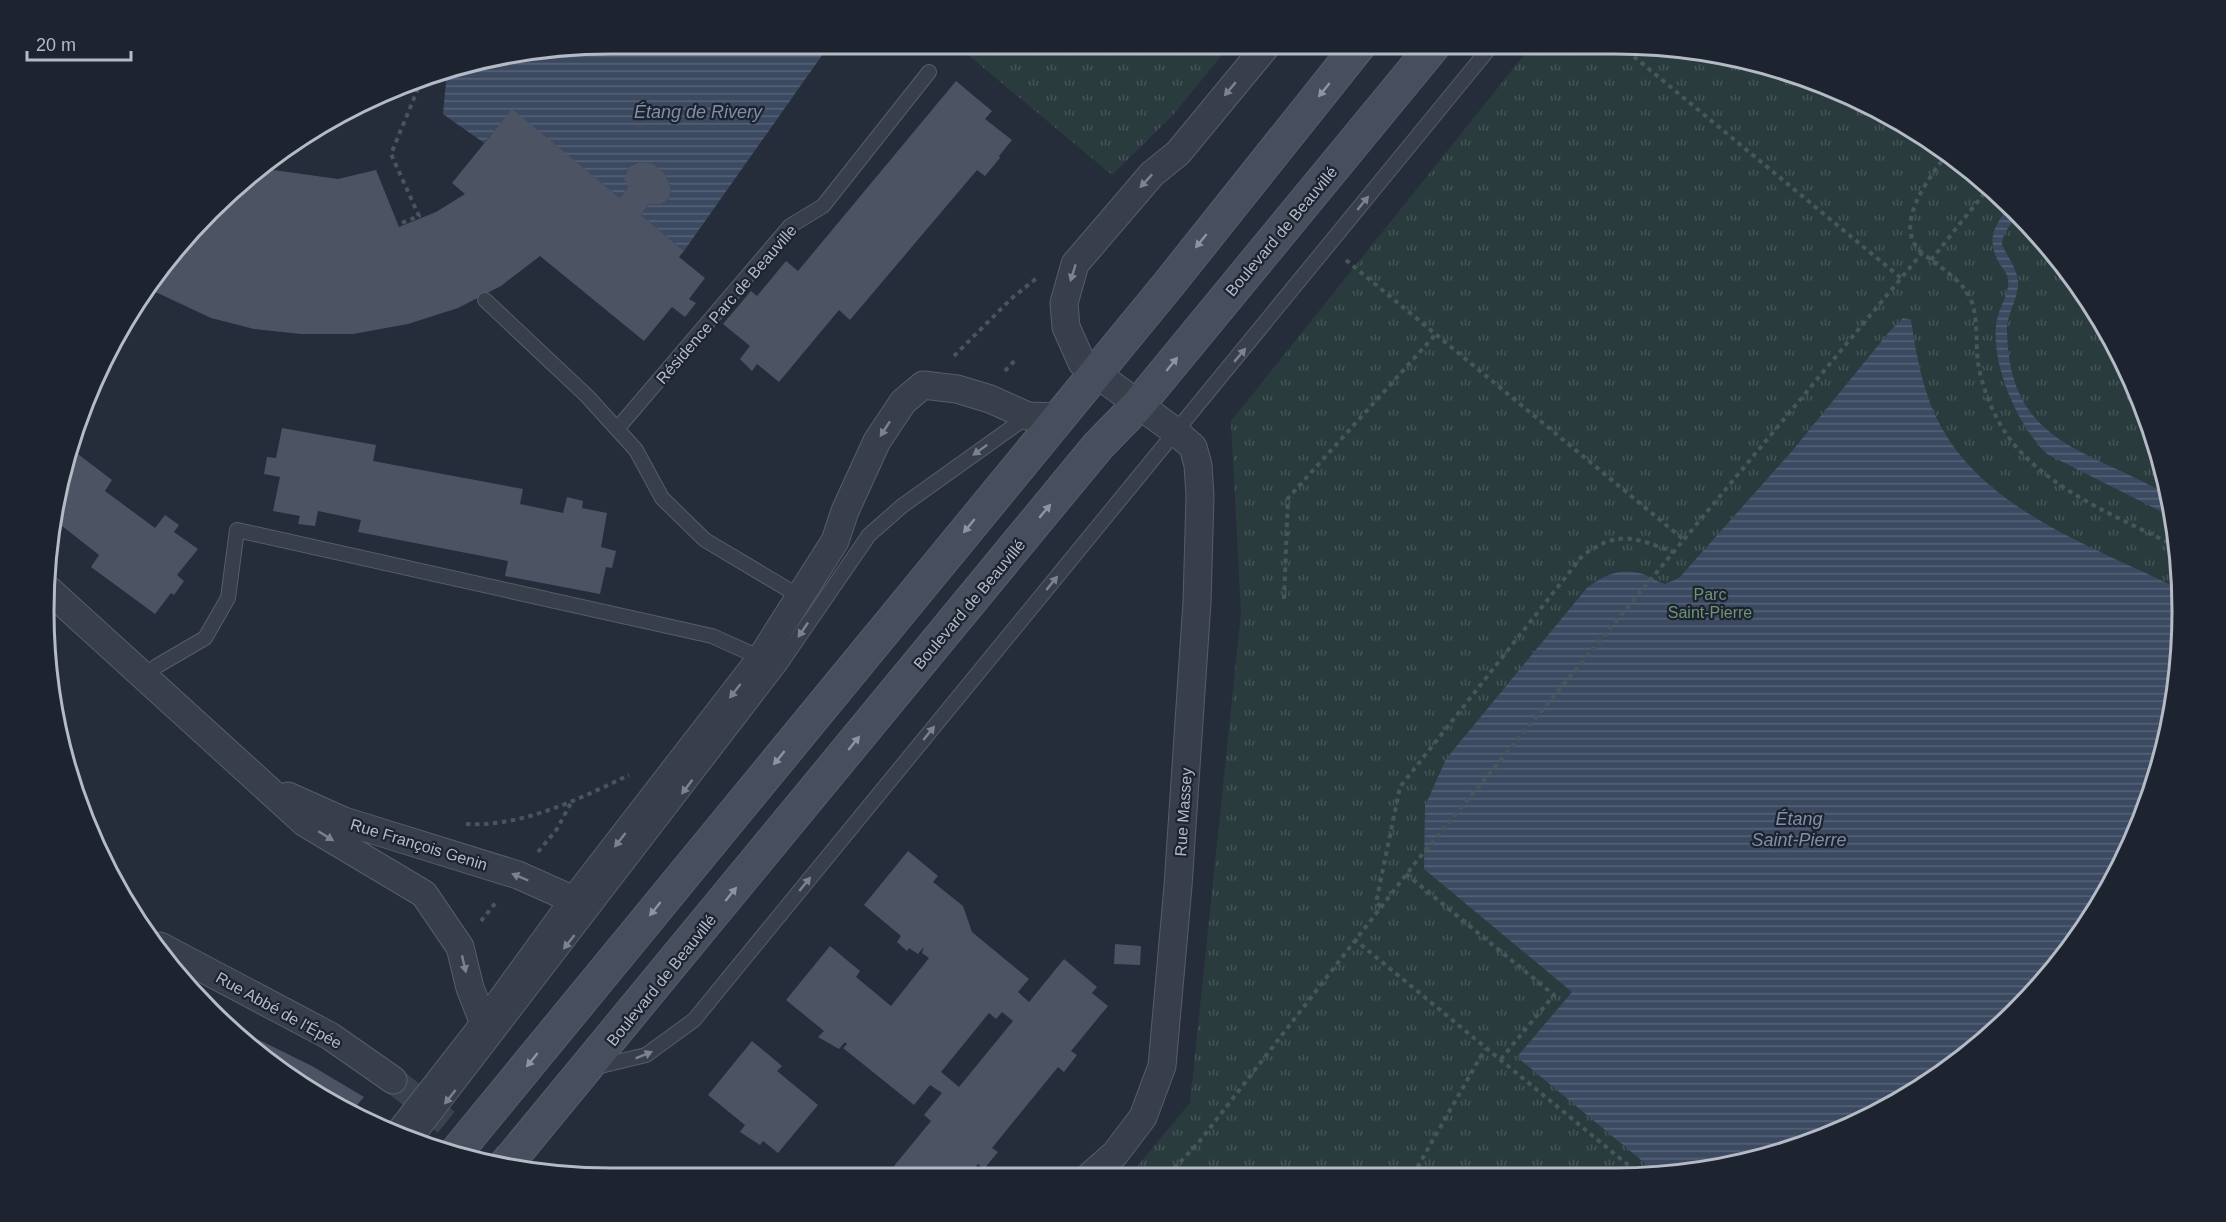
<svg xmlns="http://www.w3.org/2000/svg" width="2226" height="1222" font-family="Arial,sans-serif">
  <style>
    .park { fill: url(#park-tufts) }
    .water { fill: url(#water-rules) }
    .building { fill: #4c5463; fill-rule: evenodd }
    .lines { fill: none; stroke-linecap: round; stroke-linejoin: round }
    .street-tunnel { stroke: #3a424f; stroke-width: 27; stroke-dasharray: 27 14; stroke-linecap: butt }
    .lane-casing { stroke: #575d68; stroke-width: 16 }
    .street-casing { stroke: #575d68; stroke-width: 29 }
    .secondary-casing { stroke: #575d68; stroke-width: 35 }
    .path { stroke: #47565a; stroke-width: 4; stroke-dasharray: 4.5 4.5; stroke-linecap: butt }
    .lane { stroke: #393f4a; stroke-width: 14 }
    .street { stroke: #393f4a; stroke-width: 27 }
    .secondary { stroke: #474e5d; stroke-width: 33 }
    .oneway { fill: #7d838e }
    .oneway2 { fill: #8e94a1 }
    .labels { text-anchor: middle; stroke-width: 4.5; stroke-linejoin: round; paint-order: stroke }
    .street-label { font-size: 16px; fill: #b4bac6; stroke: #1e242f }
    .park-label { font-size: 16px; fill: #6d9478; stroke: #1e242f }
    .water-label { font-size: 18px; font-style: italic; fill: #7e8faa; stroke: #1e242f }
    .rim { fill: none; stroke: #b4bac6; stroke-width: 3 }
  </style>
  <defs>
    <pattern id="park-tufts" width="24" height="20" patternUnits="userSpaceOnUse" patternTransform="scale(1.5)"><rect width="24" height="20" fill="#2a3b3d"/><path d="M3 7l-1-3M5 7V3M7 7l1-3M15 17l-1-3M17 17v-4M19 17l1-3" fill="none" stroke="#465558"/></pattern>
    <pattern id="water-rules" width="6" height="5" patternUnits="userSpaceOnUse" patternTransform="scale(1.5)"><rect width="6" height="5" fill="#3c4a61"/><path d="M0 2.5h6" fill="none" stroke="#566276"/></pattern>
  </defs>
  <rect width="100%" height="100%" fill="#252d3a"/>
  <path class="park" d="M955 44H1231L1173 115 1112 175Z
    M1532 45H1652L1762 63 1898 119 1989 184 2065 265 2124 360 2163 464 2181 574 2178 685 2152 793 2107 894 2041 985 1931 1083 1832 1135 1689 1174 1129 1176 1190 1103 1241 613 1231 421Z"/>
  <path class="water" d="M611 44H830L684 251 641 215 649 204H661L669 199 671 189 666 175 639 162 629 167 625 178 628 187 620 198 512 110 484 143 443 114 447 71Z
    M2010 206 2018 215C2011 225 2002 232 2002 245 2007 255 2018 271 2018 282 2019 298 2006 315 2007 331 2009 445 2087 448 2168 495L2172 517 2047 454C2017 425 1989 361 1997 319 2000 306 2010 292 2008 279 2007 272 2000 266 1997 259 1987 237 1995 224 2010 206Z
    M1903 318 1911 320C1915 347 1920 375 1929 400 1967 506 2089 544 2181 590L2178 685 2152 793 2107 894 2041 985 1931 1083 1832 1135 1689 1174H1658L1517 1057 1572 992 1424 869 1425 806 1446 759 1586 589C1602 575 1622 567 1643 574 1651 577 1658 582 1665 584L1679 578 1793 450 1889 332Z"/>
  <path class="building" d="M956 81 992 111 985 119 1012 140 999 156 1000 158 985 176 977 170 850 320 839 310 779 382 757 364 752 371 740 359 750 346 723 324 751 291 757 296 786 261 798 271Z
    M512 109 620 198 628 187 624 179 629 167 639 162 653 164 666 175 671 189 669 199 661 204H649L641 215 684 251 679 257 705 278 689 299 696 303 685 317 672 307 644 341 540 256 501 286 458 308 408 324 353 334H301L254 329 211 318 147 288 259 168 338 179 376 170 399 227 436 212 465 194 452 183Z
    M282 428 376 445 373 461 523 489 520 504 563 513 567 497 583 501 582 508 607 513 601 547 616 551 612 568 606 567 600 594 505 576 508 561 358 532 361 520 318 511 315 526 298 524 300 516 273 511 280 477 264 474 267 457 276 458Z
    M70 448 112 480 105 491 155 528 165 515 179 525 174 532 198 549 177 575 184 581 174 595 171 593 155 614 91 567 99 555 57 522 63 464Z
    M908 851 938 876 933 882 963 906 972 932 1029 979 1018 992 1029 1002 1064 959 1097 987 1092 993 1108 1006 1071 1051 1077 1055 1064 1072 1058 1067 992 1148 998 1152 984 1169 978 1164 968 1176H906L894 1166 931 1121 924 1115 942 1093 930 1085 914 1105 843 1048 847 1044 845 1042 839 1049 818 1037 824 1031 786 1000 830 946 860 971 856 977 891 1006 929 958 922 953 924 947 918 954 909 948 907 951 897 942 901 936 864 905ZM1002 1012 1013 1021 959 1087 941 1072 989 1013 996 1019Z
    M1115 944 1141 946 1140 965 1114 964Z
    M243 1032 312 1066 364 1097 351 1112 328 1103Z
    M752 1041 782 1066 777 1071 818 1105 778 1153 763 1141 760 1145 740 1132 745 1125 708 1095Z"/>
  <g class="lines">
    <path class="street-tunnel" d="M393 1080 500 1165"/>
    <g class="lane-casing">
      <path id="lane" d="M485 300 587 396 636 450 662 498 705 540 804 599
        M617 429 790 226 823 206 929 72
        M144 678 157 666 205 638 228 598 237 530 712 636 761 658
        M592 1068 646 1055 694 1020 1492 45
        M416 1139 779 666 869 535 902 506 1028 416"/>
    </g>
    <g class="street-casing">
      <path id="street" d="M50 591 305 823 424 894 460 947 470 988 484 1024
        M288 796 344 821 518 875 574 900
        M160 946 330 1036 393 1080
        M400 1132 484 1024 574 900 761 658 835 541 845 511 877 441 903 402 923 385 957 389 990 399 1028 416 1060 417
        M1090 1176 1115 1154 1143 1117 1162 1066 1178 886 1197 602 1200 496 1198 465 1193 447 1176 432 1082 363 1066 327 1064 303 1075 264 1152 174 1178 153 1268 44"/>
    </g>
    <g class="secondary-casing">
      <path id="secondary" d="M454 1155 1168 285 1360 44
        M505 1166 1098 446 1138 405 1435 44"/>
    </g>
    <path class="path" d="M1620 45 1901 278
      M377 233 419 216 391 154 417 91V80
      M1922 253C1891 226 1929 178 1947 154
      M1346 260 1683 539
      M1931 260 1990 186
      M954 356 1012 298 1038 277
      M1005 371 1017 358
      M1284 599 1288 498 1436 334
      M466 824C523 827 579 799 629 775
      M538 852 557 829 572 801
      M1406 874 1554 995 1500 1060
      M1381 906 1376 903 1400 787 1583 555C1620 530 1633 537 1673 552
      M481 921 497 901
      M1354 939 1639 1174
      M1168 1175 1199 1142 1416 862 1922 253C1935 263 1953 275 1964 288 1980 307 1975 340 1978 363 1982 387 1993 415 2007 435 2046 490 2119 517 2177 547
      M1273 1175 1277 1172 1283 1175
      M1413 1175 1485 1049"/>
    <use href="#lane" class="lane"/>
    <use href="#street" class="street"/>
    <use href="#secondary" class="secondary"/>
  </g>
  <defs><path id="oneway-solid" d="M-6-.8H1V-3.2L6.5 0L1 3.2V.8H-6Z" transform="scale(1.5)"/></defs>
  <g class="oneway">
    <use href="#oneway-solid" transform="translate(1230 89) rotate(130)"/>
    <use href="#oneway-solid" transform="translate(1146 181) rotate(133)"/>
    <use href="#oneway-solid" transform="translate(1363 203) rotate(-51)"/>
    <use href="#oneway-solid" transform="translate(1073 273) rotate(107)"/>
    <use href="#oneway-solid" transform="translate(1240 355) rotate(-50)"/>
    <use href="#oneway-solid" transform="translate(885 429) rotate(123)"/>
    <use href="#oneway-solid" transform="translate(980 450) rotate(144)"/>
    <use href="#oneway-solid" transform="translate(1052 583) rotate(-51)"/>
    <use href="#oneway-solid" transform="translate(803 630) rotate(124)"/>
    <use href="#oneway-solid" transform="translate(735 691) rotate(128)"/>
    <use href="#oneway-solid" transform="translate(929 733) rotate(-51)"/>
    <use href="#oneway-solid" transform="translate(687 787) rotate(127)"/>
    <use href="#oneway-solid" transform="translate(326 836) rotate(32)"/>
    <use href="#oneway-solid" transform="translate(620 840) rotate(128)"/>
    <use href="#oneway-solid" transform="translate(520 877) rotate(-157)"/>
    <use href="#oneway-solid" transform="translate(805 884) rotate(-51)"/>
    <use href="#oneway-solid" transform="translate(569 942) rotate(128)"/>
    <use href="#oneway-solid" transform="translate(464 964) rotate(77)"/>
    <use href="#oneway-solid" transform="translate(644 1055) rotate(-22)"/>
    <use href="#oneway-solid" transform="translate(450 1097) rotate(128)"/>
  </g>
  <g class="oneway2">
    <use href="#oneway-solid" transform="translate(1324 90) rotate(129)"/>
    <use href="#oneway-solid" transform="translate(1201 241) rotate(129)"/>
    <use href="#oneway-solid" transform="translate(1172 364) rotate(-51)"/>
    <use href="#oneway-solid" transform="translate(1045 511) rotate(-50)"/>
    <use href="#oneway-solid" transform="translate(969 526) rotate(129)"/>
    <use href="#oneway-solid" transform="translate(854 743) rotate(-51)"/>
    <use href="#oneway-solid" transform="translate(779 758) rotate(129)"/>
    <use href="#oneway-solid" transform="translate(731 894) rotate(-51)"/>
    <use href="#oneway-solid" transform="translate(655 909) rotate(129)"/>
    <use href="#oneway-solid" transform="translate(532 1060) rotate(129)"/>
  </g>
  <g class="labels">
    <g class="street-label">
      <text transform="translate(1281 231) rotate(-50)" y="6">Boulevard de Beauvillé</text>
      <text transform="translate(726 304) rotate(-49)" y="6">Résidence Parc de Beauville</text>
      <text transform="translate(969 604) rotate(-50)" y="6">Boulevard de Beauvillé</text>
      <text transform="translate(1183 812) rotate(-86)" y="6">Rue Massey</text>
      <text transform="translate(419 844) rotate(17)" y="6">Rue François Genin</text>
      <text transform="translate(661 980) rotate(-51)" y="6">Boulevard de Beauvillé</text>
      <text transform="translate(279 1010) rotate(29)" y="6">Rue Abbé de l'Épée</text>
    </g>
    <g class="park-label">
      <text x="1710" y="600">Parc<tspan x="1710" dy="18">Saint-Pierre</tspan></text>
    </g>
    <g class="water-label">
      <text x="698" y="118">Étang de Rivery</text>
      <text x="1799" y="825">Étang<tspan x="1799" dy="21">Saint-Pierre</tspan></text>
    </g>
  </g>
  <path d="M0 0H2226V1222H0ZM611 54H1615A557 557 0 0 1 2172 611V611A557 557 0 0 1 1615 1168H611A557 557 0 0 1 54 611V611A557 557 0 0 1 611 54Z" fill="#1e242f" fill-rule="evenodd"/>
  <path class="rim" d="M611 54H1615A557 557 0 0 1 2172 611V611A557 557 0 0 1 1615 1168H611A557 557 0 0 1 54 611V611A557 557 0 0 1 611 54Z"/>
  <path d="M27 51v9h104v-9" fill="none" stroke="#b4bac6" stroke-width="3"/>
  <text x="36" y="51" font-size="18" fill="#b4bac6" stroke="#1e242f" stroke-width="4.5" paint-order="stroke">20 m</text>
</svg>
